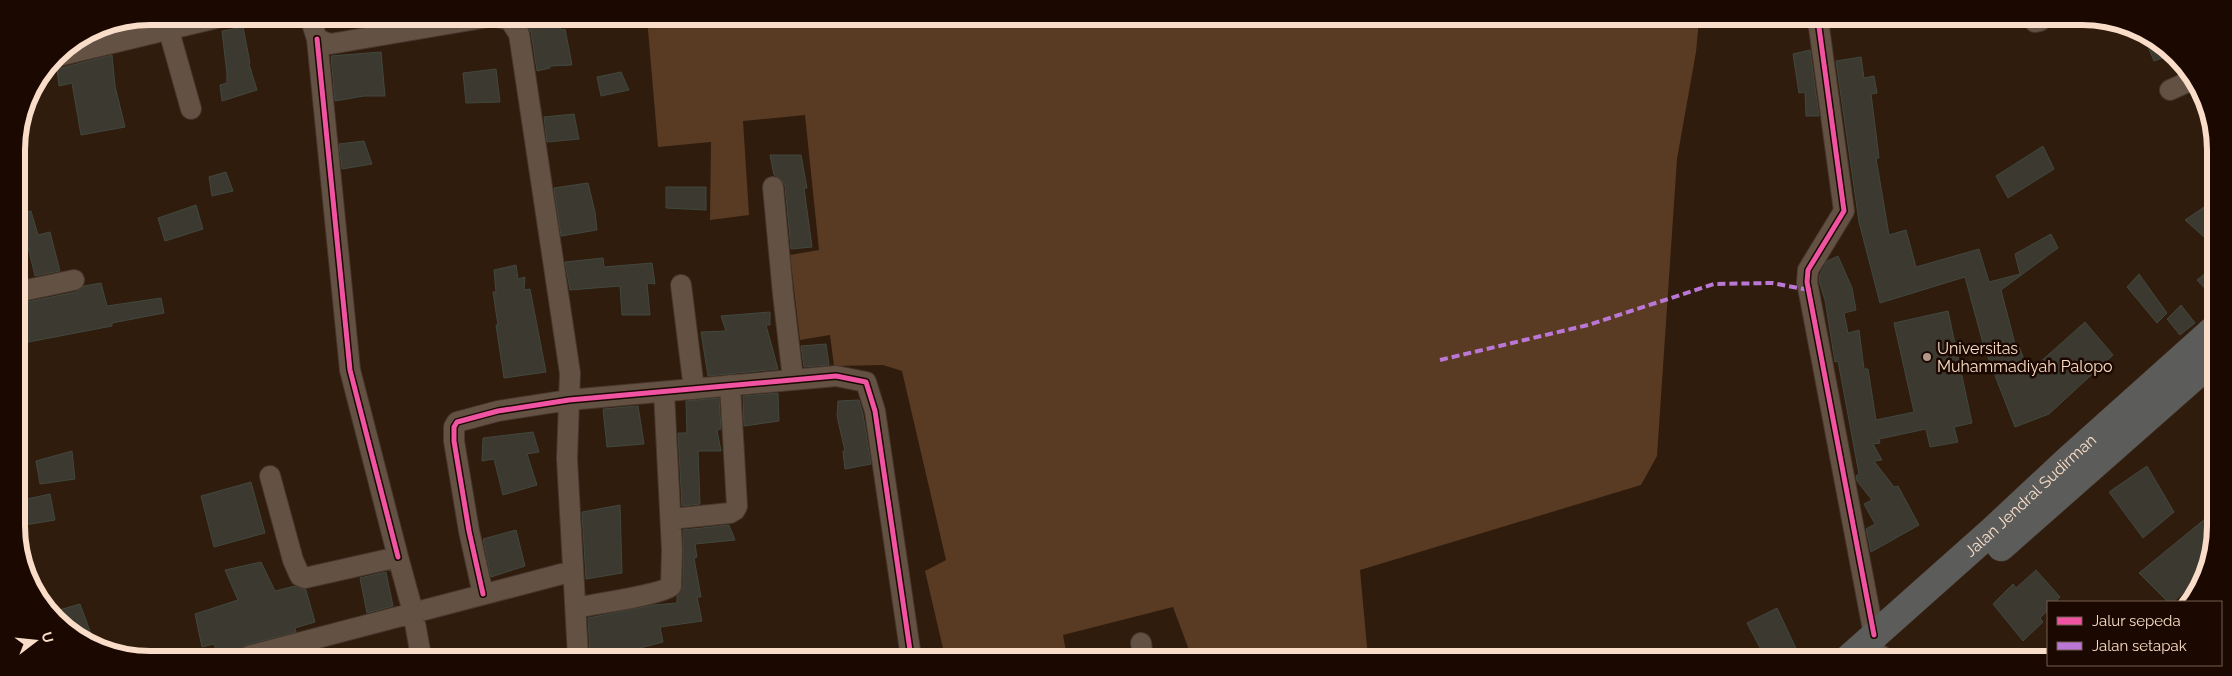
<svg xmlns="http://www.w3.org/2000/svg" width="2232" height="676" font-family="Raleway,sans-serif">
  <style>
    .green { fill: #593b23 }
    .building { fill: #3c3930; stroke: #41483e }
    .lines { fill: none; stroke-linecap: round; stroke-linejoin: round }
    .street-casing { stroke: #47372d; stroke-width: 22 }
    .highway-casing { stroke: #47372d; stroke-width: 29 }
    .street { stroke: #635143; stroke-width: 20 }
    .highway { stroke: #5c5d5b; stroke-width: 28 }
    .quiet { stroke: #ba77d6; stroke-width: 4; stroke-dasharray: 8 4; stroke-linecap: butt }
    .cycleway-casing { stroke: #1b0800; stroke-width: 8 }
    .cycleway { stroke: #f153a3; stroke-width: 5 }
    .poi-dot { fill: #b29987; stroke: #1b0800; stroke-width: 2 }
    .labels { text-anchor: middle; stroke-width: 5; stroke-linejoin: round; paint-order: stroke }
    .poi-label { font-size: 16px; fill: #f9ddc8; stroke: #1b0800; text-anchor: start }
    .street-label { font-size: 16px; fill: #f9ddc8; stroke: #1b0800 }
    .rim { fill: none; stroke: #f9ddc8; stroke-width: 6 }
  </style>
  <rect width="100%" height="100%" fill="#2f1c0d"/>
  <path class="green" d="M150 16H164L86 35 99 26Z
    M647 18 1699 20 1696 52 1677 159 1657 456 1641 485 1360 570 1368 658H1192L1173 607 1063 635 1067 657H945L925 571 946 560 902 371 883 365 834 366 830 335 800 340 790 255 819 250 805 115 743 121 749 215 710 220 711 142 658 147Z"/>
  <path class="building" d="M559 17 561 30 565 29 572 65 550 66V68L537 71 531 32 526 23Z
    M243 27 250 63 249 64 257 90 222 101 220 85 227 83V74L222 31Z
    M2144 37 2166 49 2174 54 2154 61Z
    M1810 50 1819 116H1806L1805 92 1799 93 1793 54Z
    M381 52 385 96H364L335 101 331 56Z
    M112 55 115 86 125 127 81 135 72 83 59 86 57 69Z
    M1861 57 1864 78 1874 76 1877 93 1871 94 1879 158H1876L1889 235 1906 230 1916 267 1979 249 1989 282 2020 274 2015 254 2051 234 2058 248 2001 290 2015 344H2018L2029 372 2085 322 2113 355 2049 414 2015 427 1984 347 1965 277 1880 303 1859 222 1836 61Z
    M496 69 500 102 466 103 463 73Z
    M621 72 629 90 601 96 597 77Z
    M574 114 579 139 547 142 544 117Z
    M364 141 372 164 342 169 339 144Z
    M2043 146 2054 169 2008 198 1996 176Z
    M770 155H801L807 188H804L812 247 791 249 785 186 782 180 774 175Z
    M226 172 233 191 212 196 209 177Z
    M588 183 595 212 597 230 561 236 554 188Z
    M666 187H706V210L666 208Z
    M2213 201V245L2185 220Z
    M196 205 203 229 165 241 158 218Z
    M31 211 38 235 50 232 60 271 35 276 20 213Z
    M1838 256 1852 288 1856 310 1844 313 1848 333 1859 330 1864 369H1868L1876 420 1914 412 1894 323 1948 311 1972 423 1954 427 1958 442 1930 447 1926 429 1879 439 1880 443 1873 444 1882 460 1874 461 1894 487 1898 486 1919 525 1871 552 1866 529 1875 524 1864 504 1872 500 1857 481 1856 476 1859 474 1838 361 1835 362 1825 300 1819 281 1820 274 1827 261Z
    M603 258 604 267 652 263 655 284 647 283 650 315H622L620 286 570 290 565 262Z
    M516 265 518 279 525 277 524 290 530 289 546 372 504 378 496 325H498L493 292H496L494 270Z
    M2213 267V281L2212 296 2197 280Z
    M2139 274 2167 313 2157 323 2127 287Z
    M101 283 107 306 161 298 164 313 112 323V326L18 344 17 304 76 292 84 286Z
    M2181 305 2195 323 2180 335 2167 319Z
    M770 312V325H766L778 369 708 376 701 332 726 331 721 316Z
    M826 344 829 365 804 367 801 346Z
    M778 393 779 421 744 426 743 396Z
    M719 398 721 429 717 430 721 451H698L700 504 682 506 678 433H687L686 401Z
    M859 400 863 414 871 464 845 469 843 451H845L837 416 838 401Z
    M638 406 644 444 607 447 603 409Z
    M533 432 539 452 527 454 537 485 503 495 494 459 482 461 483 438Z
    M72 451 75 479 40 484 36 461Z
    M2147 466 2174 512 2143 538 2109 492Z
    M251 482 265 533 214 547 201 496Z
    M50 494 55 520 19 526 18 501Z
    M620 505 622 573 586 579 582 512Z
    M2211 514V560L2202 576 2173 602H2168L2139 573Z
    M729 525 735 540 695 544 697 557 694 558 701 597H697L702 621 660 627 663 642 609 656H590L588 618 654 605 677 603V596L683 586V530Z
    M516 530 525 566 491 577 483 539Z
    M261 562 275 591 295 586 306 590 315 622 295 628 296 632 246 645 240 649 217 655 214 644 202 647 195 614 238 600 225 570Z
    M2036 570 2060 597 2055 602H2048V610L2040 618 2043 622 2023 641 1993 604 2013 584 2016 588Z
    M386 572 393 606 367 613 360 578Z
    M80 604 94 642 49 613Z
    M1777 608 1801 659H1766L1747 623Z"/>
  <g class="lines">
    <g class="street-casing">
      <path id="street" d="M310 17 317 39 330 44 489 17
        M497 17 510 20 519 34 570 373 567 459 578 656
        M1818 20 1844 211 1808 270 1807 282 1874 635
        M2035 22 2040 21
        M169 31 191 109
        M317 39 350 370 398 557
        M54 57 225 16
        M2170 90 2190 81
        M773 187 783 294 793 379
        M681 285 694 389
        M17 292 74 280
        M270 476 293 560 300 576 305 578 398 557 413 612 421 656
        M671 519 730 513 735 510 737 506 730 385
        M483 594 469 531 454 441V427L457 422 498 411 569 400 836 376 866 382 875 411 911 657
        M576 608C594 604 661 595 671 586L672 550 664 392
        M1141 643 1143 657
        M1880 655 1886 659
        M249 656 573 571"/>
    </g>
    <g class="highway-casing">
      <g id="highway">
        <path d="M2001 547 2212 361"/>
        <path id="s1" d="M1848 659 1993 530 2069 459 2212 331"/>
      </g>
    </g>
    <use href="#street" class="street"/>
    <use href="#highway" class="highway"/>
    <path class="quiet" d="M1440 360 1588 325 1714 284 1772 283 1809 290"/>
    <g class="cycleway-casing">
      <path id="cycleway" d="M1818 20 1844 211 1808 270 1807 282 1874 635
        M317 39 350 370 398 557
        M483 594 469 531 454 441V427L457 422 498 411 569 400 836 376 866 382 875 411 911 657"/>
    </g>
    <use href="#cycleway" class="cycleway"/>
  </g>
  <circle class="poi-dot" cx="1927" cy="357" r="5"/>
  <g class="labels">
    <g class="poi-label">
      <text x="1937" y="354">Universitas<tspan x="1937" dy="18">Muhammadiyah Palopo</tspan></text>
    </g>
    <g class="street-label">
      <text dy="6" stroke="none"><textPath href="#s1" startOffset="245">Jalan Jendral Sudirman</textPath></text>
    </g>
  </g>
  <path d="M0 0H2232V676H0ZM150 25H2082A125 125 0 0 1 2207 150V526A125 125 0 0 1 2082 651H150A125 125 0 0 1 25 526V150A125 125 0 0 1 150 25Z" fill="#1b0800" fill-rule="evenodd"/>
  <path class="rim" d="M150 25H2082A125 125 0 0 1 2207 150V526A125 125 0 0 1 2082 651H150A125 125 0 0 1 25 526V150A125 125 0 0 1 150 25Z"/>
  <rect x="2047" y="601" width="175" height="65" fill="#1b0800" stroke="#745d50"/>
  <rect x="2057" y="617" width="25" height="8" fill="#f153a3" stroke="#745d50"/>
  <text x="2092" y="626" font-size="15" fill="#f9ddc8">Jalur sepeda</text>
  <rect x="2057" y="642" width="25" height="8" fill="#ba77d6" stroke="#745d50"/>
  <text x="2092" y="651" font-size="15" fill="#f9ddc8">Jalan setapak</text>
  <g transform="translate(35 641) rotate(74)" stroke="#1b0800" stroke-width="4" paint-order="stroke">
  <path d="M0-4L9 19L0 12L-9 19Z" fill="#f9ddc8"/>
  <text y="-8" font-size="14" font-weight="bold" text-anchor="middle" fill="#f9ddc8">U</text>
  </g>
</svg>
